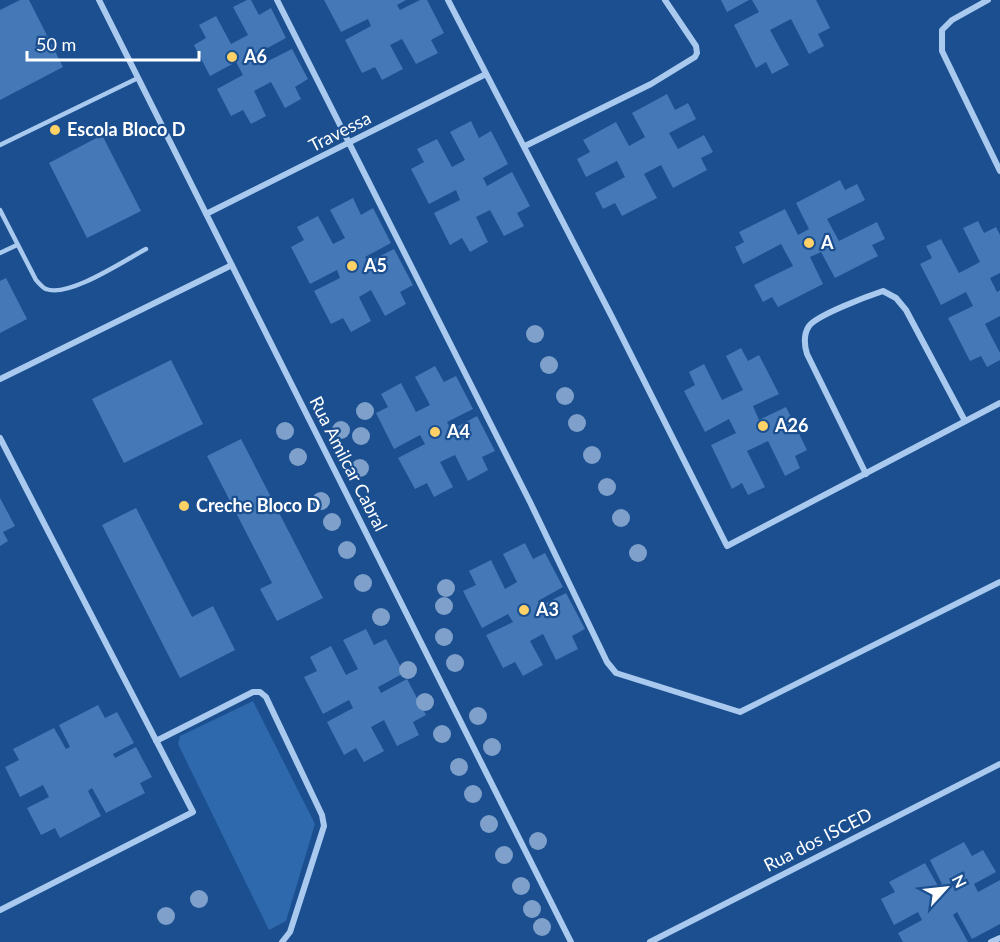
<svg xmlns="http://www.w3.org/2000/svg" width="1000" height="942" font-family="Lato,sans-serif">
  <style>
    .green { fill: #2e69ad }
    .building { fill: #4478b7 }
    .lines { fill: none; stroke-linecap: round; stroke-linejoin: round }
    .service { stroke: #a9c9ee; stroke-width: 4.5 }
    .minor { stroke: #a9c9ee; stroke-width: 6 }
    .tree { fill: #7ea0ca }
    .poi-dot { fill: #ffd166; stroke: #1b4f8f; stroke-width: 2 }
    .labels { text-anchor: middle; stroke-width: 4.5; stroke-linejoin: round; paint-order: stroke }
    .poi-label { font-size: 18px; font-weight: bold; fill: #fff; stroke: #1b4f8f; text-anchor: start }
    .street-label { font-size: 18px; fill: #fff; stroke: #1b4f8f }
  </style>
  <rect width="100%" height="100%" fill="#1b4f8f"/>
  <path class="green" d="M253 701 315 824 286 921 269 930 178 744 180 736Z"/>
  <path class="building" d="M20 0H29L63 67 0 100V10Z
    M247 0H251L259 15 271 8 286 38 260 52 266 62 292 49 308 79 295 87 301 99 285 108 271 82 254 91 266 116 251 124 243 110 231 116 217 89 243 75 236 62 210 76 194 45 206 38 199 25 216 16 231 44 248 35 233 7Z
    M324 0H406L397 5 400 10 420 0H427L444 33 431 40 438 53 416 64 402 39 390 45 403 69 382 80 375 67 362 73 345 40 371 26 368 19 341 32Z
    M721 0H749L727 12Z
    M752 0H816L830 28 818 34 824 46 809 54 791 19 770 30 789 65 772 74 766 62 756 68 734 25 759 12Z
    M667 94 675 110 688 103 696 119 669 133 678 149 704 135 713 152 701 158 707 170 673 188 661 165 644 174 657 198 622 216 615 203 603 209 595 193 625 177 617 161 586 177 577 159 590 152 583 140 616 122 629 146 645 137 632 113Z
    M471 121 479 138 491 131 508 164 483 178 487 186 512 172 530 206 517 213 524 226 504 236 490 210 476 217 488 242 470 252 462 238 450 245 434 213 460 200 456 190 429 204 411 169 424 162 417 149 437 139 452 167 465 160 450 132Z
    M102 135 141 211 87 238 49 163Z
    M840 180 845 190 857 184 865 200 827 219 839 241 877 222 885 239 872 245 878 256 835 278 821 252 810 257 823 284 778 307 772 297 763 302 754 285 793 266 781 244 743 264 735 247 744 242 739 232 785 209 798 235 809 229 796 203Z
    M353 198 361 215 373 208 391 243 365 257 368 262 394 249 413 285 400 292 406 304 385 316 371 290 359 297 371 321 351 332 343 318 331 324 314 291 340 278 337 270 310 284 291 247 304 240 297 227 318 216 333 244 345 238 330 210Z
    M978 221 984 233 996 227 1000 235V273L990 278 997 292 1000 290V316L985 324 1000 353V360L987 367 981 356 970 361 948 318 973 306 966 292 941 305 920 264 932 258 926 246 941 239 959 273 980 262 963 228Z
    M6 278 27 319 0 333V281Z
    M741 348 748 361 759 355 779 394 753 406 759 420 786 407 807 450 795 456 800 468 785 476 768 441 747 451 765 487 748 495 742 483 732 489 711 445 736 433 729 419 705 432 684 391 695 385 689 372 704 364 722 400 743 390 726 356Z
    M171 360 203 424 124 463 92 399Z
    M435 366 444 382 456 376 473 409 447 422 451 430 477 416 495 451 482 457 488 470 468 481 455 455 440 462 453 487 434 497 427 483 415 489 398 458 425 444 420 435 394 449 376 413 388 407 381 394 401 383 416 412 430 405 415 377Z
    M241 439 323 598 277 621 260 589 272 583 207 456Z
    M0 498 15 526 3 532 8 541 0 546Z
    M136 508 192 617 213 606 235 650 180 678 102 525Z
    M525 543 533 559 545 553 563 587 538 601 540 606 566 593 585 629 572 636 578 649 556 660 543 634 530 641 543 665 523 676 515 662 503 668 486 635 513 622 508 614 482 628 463 591 476 585 469 571 491 560 505 589 517 582 503 554Z
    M366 629 374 645 386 639 404 673 378 687 381 693 407 679 426 715 413 722 419 735 397 746 384 720 371 727 384 751 364 762 356 748 344 755 327 722 353 708 349 700 323 714 304 677 317 671 310 657 331 646 346 675 358 669 343 640Z
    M98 705 105 718 117 712 134 743 113 754 115 758 136 747 152 777 140 783 145 793 106 813 92 788 88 791 101 816 60 838 55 828 41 835 27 808 49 797 43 785 20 797 5 767 19 760 13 749 54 728 66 749 70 747 59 725Z
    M964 842 972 856 983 850 996 872 974 884 978 892 1000 880V924L972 939 957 912 953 915 968 942H903L898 933 922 920 918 912 894 925 881 899 895 892 889 882 925 863 938 886 942 884 930 860Z"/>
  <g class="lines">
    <path class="service" d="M0 145 138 78
      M0 210 36 280C39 283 43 288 46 289 69 298 125 260 146 249
      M0 253 17 245"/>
    <path class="minor" d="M99 0 571 942
      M277 0 530 502 607 662 616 673 740 712 1000 582
      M448 0 612 317 727 546 1000 403
      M988 0 952 20 942 30V51L1000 171
      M525 146 651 84 695 57 697 53 696 46 665 0
      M206 214 486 74
      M0 379 232 265
      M0 438 193 812 0 910
      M866 474 807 354C804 344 803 335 809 326 817 315 868 296 883 291L896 298 906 310 965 421
      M156 741 253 692H260L266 697 322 815 324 826 290 932 282 942
      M650 942 1000 764
      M991 942 1000 938"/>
  </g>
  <g class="tree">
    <circle cx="535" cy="334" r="9"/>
    <circle cx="549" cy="365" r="9"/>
    <circle cx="565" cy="396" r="9"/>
    <circle cx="365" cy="411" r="9"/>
    <circle cx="577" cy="423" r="9"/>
    <circle cx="341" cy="430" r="9"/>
    <circle cx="285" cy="431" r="9"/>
    <circle cx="361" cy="436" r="9"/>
    <circle cx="592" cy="455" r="9"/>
    <circle cx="298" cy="457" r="9"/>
    <circle cx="360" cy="468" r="9"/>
    <circle cx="607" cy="487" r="9"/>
    <circle cx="321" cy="501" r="9"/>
    <circle cx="621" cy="518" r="9"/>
    <circle cx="332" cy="522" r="9"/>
    <circle cx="347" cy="550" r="9"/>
    <circle cx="638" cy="553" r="9"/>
    <circle cx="363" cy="583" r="9"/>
    <circle cx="446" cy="588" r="9"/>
    <circle cx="444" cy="606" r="9"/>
    <circle cx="381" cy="617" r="9"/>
    <circle cx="444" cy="637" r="9"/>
    <circle cx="455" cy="663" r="9"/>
    <circle cx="408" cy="670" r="9"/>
    <circle cx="425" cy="702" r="9"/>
    <circle cx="478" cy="716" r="9"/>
    <circle cx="442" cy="734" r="9"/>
    <circle cx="492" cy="747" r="9"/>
    <circle cx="459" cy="767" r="9"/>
    <circle cx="473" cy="794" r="9"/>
    <circle cx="489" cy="824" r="9"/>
    <circle cx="538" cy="841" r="9"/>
    <circle cx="504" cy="855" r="9"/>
    <circle cx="521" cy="886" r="9"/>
    <circle cx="199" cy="899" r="9"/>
    <circle cx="532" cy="909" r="9"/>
    <circle cx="166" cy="916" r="9"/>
    <circle cx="542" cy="927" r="9"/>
  </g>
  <g class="poi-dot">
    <circle cx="232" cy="57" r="6"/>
    <circle cx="55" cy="130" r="6"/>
    <circle cx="809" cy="243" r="6"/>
    <circle cx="352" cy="266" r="6"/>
    <circle cx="763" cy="426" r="6"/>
    <circle cx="435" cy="432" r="6"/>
    <circle cx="184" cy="506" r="6"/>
    <circle cx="524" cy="610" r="6"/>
  </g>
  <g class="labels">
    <g class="poi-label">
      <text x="244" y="63">A6</text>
      <text x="67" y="136">Escola Bloco D</text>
      <text x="821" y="249">A</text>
      <text x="364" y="272">A5</text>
      <text x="775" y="432">A26</text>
      <text x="447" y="438">A4</text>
      <text x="196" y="512">Creche Bloco D</text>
      <text x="536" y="616">A3</text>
    </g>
    <g class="street-label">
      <text transform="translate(340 132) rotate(-27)" y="6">Travessa</text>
      <text transform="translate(348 464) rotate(63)" y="6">Rua Amilcar Cabral</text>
      <text transform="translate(818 840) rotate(-27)" y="6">Rua dos ISCED</text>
    </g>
  </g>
  <g transform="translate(946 888) rotate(63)" stroke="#1b4f8f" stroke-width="4.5" paint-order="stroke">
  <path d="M0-4.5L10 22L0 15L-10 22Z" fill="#ffffff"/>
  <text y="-9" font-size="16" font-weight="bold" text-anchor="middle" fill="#ffffff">N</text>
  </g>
  <path d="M27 51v9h172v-9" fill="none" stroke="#ffffff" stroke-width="3"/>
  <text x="36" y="51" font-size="18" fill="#ffffff" stroke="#1b4f8f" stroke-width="4.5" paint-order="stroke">50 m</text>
</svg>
